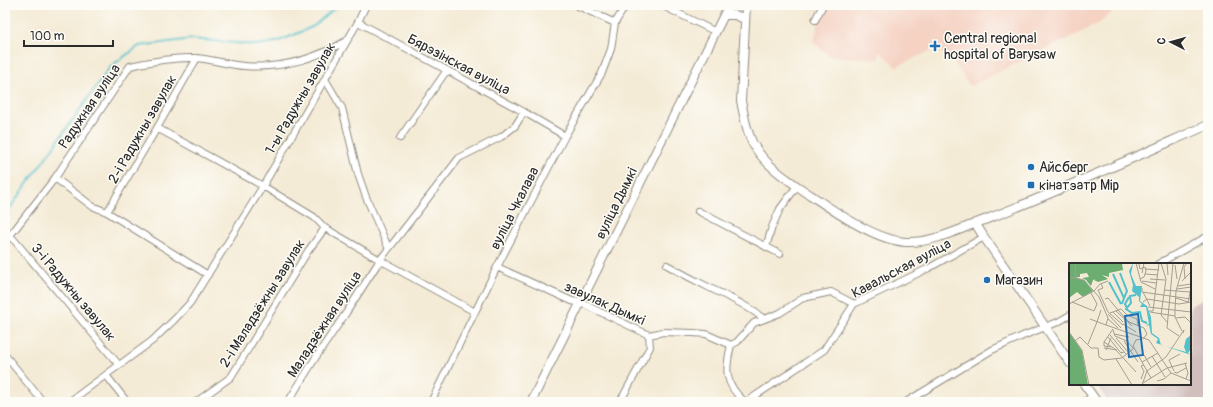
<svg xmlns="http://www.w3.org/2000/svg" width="1213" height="407" font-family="Pangolin,sans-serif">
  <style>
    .built { fill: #f5d2c2 }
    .industrial { fill: #d1bfbd }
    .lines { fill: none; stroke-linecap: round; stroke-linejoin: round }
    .stream { stroke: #53c0cb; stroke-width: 2 }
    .street-casing { stroke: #908b80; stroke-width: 8 }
    .secondary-casing { stroke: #908b80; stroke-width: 10 }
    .street { stroke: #fff; stroke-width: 6 }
    .secondary { stroke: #fff; stroke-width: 8 }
    .poi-dot { fill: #1f6fb2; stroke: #fdfcf7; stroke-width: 1.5 }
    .labels { text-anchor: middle; stroke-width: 3; stroke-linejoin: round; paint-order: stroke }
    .poi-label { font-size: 14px; fill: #2b2b2b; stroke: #fdfcf7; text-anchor: start }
    .street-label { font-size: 14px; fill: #2b2b2b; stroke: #fdfcf7 }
    .inset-river { fill: none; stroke: #53c0cb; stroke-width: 2 }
    .inset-road { fill: none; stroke: #a49e92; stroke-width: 1 }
    .view { fill: #1f6fb2; fill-opacity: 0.15; stroke: #1f6fb2; stroke-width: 2 }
    .inset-edge { fill: none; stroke: #2b2b2b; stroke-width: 2 }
  </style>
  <rect width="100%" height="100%" fill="#fdfcf7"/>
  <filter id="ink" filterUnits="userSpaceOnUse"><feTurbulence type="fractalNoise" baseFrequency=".025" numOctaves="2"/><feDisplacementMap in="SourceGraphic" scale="8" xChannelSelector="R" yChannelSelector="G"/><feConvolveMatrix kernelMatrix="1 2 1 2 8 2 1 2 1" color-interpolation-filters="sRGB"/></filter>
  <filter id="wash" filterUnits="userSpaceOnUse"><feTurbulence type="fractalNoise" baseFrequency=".012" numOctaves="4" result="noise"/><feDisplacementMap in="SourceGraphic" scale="16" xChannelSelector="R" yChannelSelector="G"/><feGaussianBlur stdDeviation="0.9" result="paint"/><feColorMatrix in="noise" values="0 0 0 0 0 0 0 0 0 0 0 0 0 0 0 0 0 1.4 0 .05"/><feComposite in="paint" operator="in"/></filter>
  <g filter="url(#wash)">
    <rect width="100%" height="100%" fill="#f4ebd6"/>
    <path class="built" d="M826 5H1121L1098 24 970 86 950 57 934 49 896 67 880 51 878 59 829 56 813 42 821 14Z"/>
    <path class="industrial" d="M1206 298 1208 300V402H1108L1098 387 1102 384H1190V306Z"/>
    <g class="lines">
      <path class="stream" d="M5 215 111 66 139 46 192 39 257 45 276 42 294 35 314 26 338 5"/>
    </g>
  </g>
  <g filter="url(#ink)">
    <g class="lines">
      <g class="street-casing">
        <path id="street" d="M576 5 615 23
          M661 5 716 32
          M815 20 823 5
          M358 22 524 112 565 136
          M325 79 342 108 358 174 366 197 388 247
          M157 128 263 186 314 217 325 228 380 260 475 312
          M400 138 447 70
          M55 178 92 206 107 212 208 275
          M698 211 780 254
          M107 212 157 128 197 58
          M10 235 119 365
          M5 242 55 178 130 66C152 61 173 57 196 58 212 59 228 65 244 66 279 69 315 59 346 41
          M766 247 772 227 780 209 797 186
          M1158 264 1208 236
          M667 265C681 273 696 281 710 288 730 298 747 305 764 319
          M497 267 572 301 581 303 649 335 663 332 693 333 706 334 731 345
          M5 355 43 402
          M106 375 127 402
          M69 402 152 341 174 320 190 303 263 186 358 22 366 5
          M196 402 231 377 308 251 325 228
          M288 402 316 357 346 313 380 260 459 158 501 137 515 126 524 112
          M431 402 497 267 565 136 602 73 611 49 615 23 626 5
          M620 402 650 347 649 335
          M745 402C724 384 725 370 731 345L737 342 754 323 780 313 803 298 831 292 854 304
          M746 402 824 350 854 304 929 268 984 237
          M906 402 992 350 1025 335 1058 322 1070 315
          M1084 402 1093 396"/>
      </g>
      <g class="secondary-casing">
        <path id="secondary" d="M746 5 741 101C744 115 746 131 753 144 766 167 791 182 812 196 837 213 876 240 906 242 934 243 962 228 987 219 1062 190 1135 157 1208 125
          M724 15H735L745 19
          M975 223 984 237 1070 363
          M1084 384 1097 402
          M531 402 729 5"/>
      </g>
      <use href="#street" class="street"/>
      <use href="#secondary" class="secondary"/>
    </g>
  </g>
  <g class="poi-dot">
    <path d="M933 40h4v4h4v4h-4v4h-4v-4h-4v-4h4z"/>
    <circle cx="1031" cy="167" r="4"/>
    <rect x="1027" y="181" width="8" height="8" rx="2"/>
    <circle cx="987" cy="280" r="4"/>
  </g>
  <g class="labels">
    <g class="poi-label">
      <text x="944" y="43">Central regional<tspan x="944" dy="16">hospital of Barysaw</tspan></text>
      <text x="1039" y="172">Айсберг</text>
      <text x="1039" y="190">кінатэатр Мір</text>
      <text x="995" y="285">Магазин</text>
    </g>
    <g class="street-label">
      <text transform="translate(459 64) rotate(28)" y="5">Бярэзінская вуліца</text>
      <text transform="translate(300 98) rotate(-60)" y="5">1-ы Радужны завулак</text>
      <text transform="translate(89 106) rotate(-56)" y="5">Радужная вуліца</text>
      <text transform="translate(142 129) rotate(-60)" y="5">2-і Радужны завулак</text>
      <text transform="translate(616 203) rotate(-64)" y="5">вуліца Дымкі</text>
      <text transform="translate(514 208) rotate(-63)" y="5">вуліца Чкалава</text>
      <text transform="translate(901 268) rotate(-28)" y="5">Кавальская вуліца</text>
      <text transform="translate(74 292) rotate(50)" y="5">3-і Радужны завулак</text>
      <text transform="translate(262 303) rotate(-58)" y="5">2-і Маладзёжны завулак</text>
      <text transform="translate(605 303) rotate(24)" y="5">завулак Дымкі</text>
      <text transform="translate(324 324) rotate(-57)" y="5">Маладзёжная вуліца</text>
    </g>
  </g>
  <g transform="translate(1069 263)">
    <rect width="122" height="122" fill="#f4ebd6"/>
    <path d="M0 0H53L54 7 40 10V14L33 12 39 16 29 19 25 17 27 16 24 17 22 23 17 17 13 15 20 14 18 10 11 11V14H7L16 18 24 28 14 34 8 29 0 35ZM0 69 13 88 19 122H0Z" fill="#6cad71"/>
    <path d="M64 0 62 11 67 23H73L71 38 78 43 82 54 83 70 90 75 92 82 117 89 115 84 117 76 122 72V86L119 90 122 92 87 80 89 76 82 71 80 62 77 63 79 61 74 59 80 61 77 44H71L73 41 70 38V34L63 28 64 22 60 8Z" fill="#53c0cb"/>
    <path class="inset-river" d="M51 10 58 28 55 35M44 11 55 35 53 41M40 19 52 41M67 32 61 33 62 40 57 46 63 50 71 49 73 58 78 60M58 45 56 41 60 34"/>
    <path class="inset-road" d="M6 0 7 14M67 0 72 19 86 26M70 0H75L73 10M92 0 97 16 92 52 98 59M98 0 99 12M104 0 98 65 110 73M70 1 71 6 76 4 77 8 75 14 71 16M106 2 108 16M76 6 90 7M76 11 89 12M0 14 15 17 30 34 39 55 37 62 21 56M81 16 96 17M116 16 115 4 118 0M73 18 87 20M113 18 122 9M32 21 34 25 29 27 39 49 54 62M109 23 122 21M73 25V29L122 36M108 26 122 24M95 27 121 29M25 28 31 21 39 18M74 29 81 43M107 35 119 39M36 36 39 35 49 47M3 39 25 48 28 41 22 30M74 39 78 36 110 41 122 39M119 40 122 24M0 41 25 28M79 44 122 49M49 47 60 59 75 65 78 71 74 76M47 48 63 63M80 48H84L90 0M44 49 54 59M81 49 106 53M41 50 52 46 58 52 68 56 69 63M39 51 52 65M107 55 116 54 122 60M39 56 49 65M28 59 32 47M54 61 67 69M37 62 80 77 102 110 122 118M44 67 46 73 58 78 64 85M113 68 106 54V46L107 28 115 0M0 69 13 87 20 122M45 71 60 74M41 72 57 91M39 74 52 90 55 89M47 75 60 90M73 76 67 77 64 83 82 115M6 78 11 74 22 85H29L30 94 35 97 53 95 65 85M55 78 69 99M35 79 46 86 67 109M19 81 28 59M42 84 35 83V79L44 66M35 85 48 87M37 87 42 75M75 92 82 104M83 93 96 114M47 96 63 122M73 99 89 90M116 100 119 110 117 116M105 108 100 97 111 91M105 109 108 110 117 105M72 116 75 108 72 103 75 102M88 118 95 116 102 110M74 120 98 105 118 100M73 122 78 108 97 94 115 67 114 70"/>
    <path class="view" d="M69 51 74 92 60 94 56 53Z"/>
    <rect width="122" height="122" class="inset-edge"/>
  </g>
  <rect width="1213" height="407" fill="none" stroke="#fdfcf7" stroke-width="20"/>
  <g transform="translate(1171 42) rotate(276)" stroke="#fdfcf7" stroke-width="3" paint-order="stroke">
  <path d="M0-3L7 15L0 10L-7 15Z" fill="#2b2b2b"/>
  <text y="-6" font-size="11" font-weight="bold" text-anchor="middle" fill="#2b2b2b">С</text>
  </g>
  <path d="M24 40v6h89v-6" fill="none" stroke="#2b2b2b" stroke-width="2"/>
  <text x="30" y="40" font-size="12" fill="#2b2b2b" stroke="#fdfcf7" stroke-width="3" paint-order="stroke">100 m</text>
</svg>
